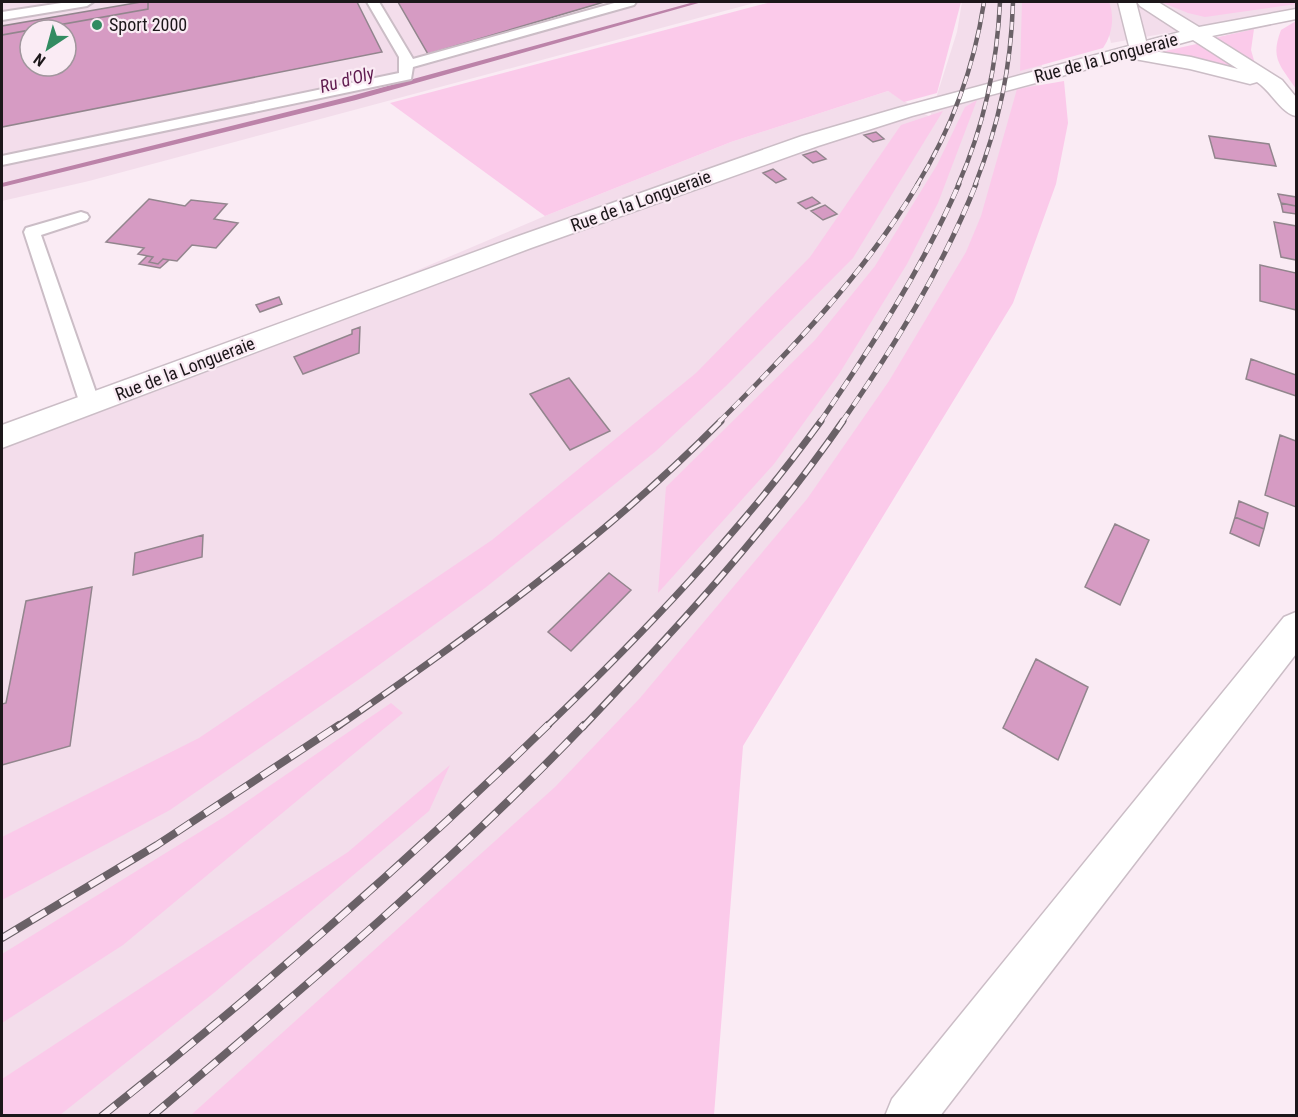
<svg xmlns="http://www.w3.org/2000/svg" width="1298" height="1117" font-family="'Roboto Condensed',sans-serif">
  <style>
    .built { fill: #f3ddeb; fill-rule: evenodd }
    .green { fill: #fbcaea }
    .lines { fill: none; stroke-linecap: round; stroke-linejoin: round }
    .stream { fill: #bc83a9; fill-rule: evenodd }
    .building { fill: #d69bc3; stroke: #92858d; stroke-width: 1.5; fill-rule: evenodd }
    .lane-casing { stroke: #cbbdc6; stroke-width: 4 }
    .street-casing { stroke: #cbbdc6; stroke-width: 3 }
    .lane { fill: #fff; fill-rule: evenodd }
    .street { fill: #fff; fill-rule: evenodd }
    .rail-far3-casing { stroke: #6a6167; stroke-width: 4.5 }
    .rail-far2-casing { stroke: #6a6167; stroke-width: 5 }
    .rail-far1-casing { stroke: #6a6167; stroke-width: 7 }
    .rail-casing { stroke: #6a6167; stroke-width: 8 }
    .rail-far3 { stroke: #faebf4; stroke-width: 3; stroke-dasharray: 8; stroke-linecap: butt }
    .rail-far2 { stroke: #faebf4; stroke-width: 4; stroke-dasharray: 10; stroke-linecap: butt }
    .rail-far1 { stroke: #faebf4; stroke-width: 4.5; stroke-dasharray: 14; stroke-linecap: butt }
    .rail { stroke: #faebf4; stroke-width: 6; stroke-dasharray: 17; stroke-linecap: butt }
    .poi-dot { fill: #328b61; stroke: #faebf4; stroke-width: 2 }
    .labels { text-anchor: middle; stroke-width: 4.5; stroke-linejoin: round; paint-order: stroke }
    .far-poi-label { font-size: 18px; fill: #1c171a; stroke: #faebf4; text-anchor: start }
    .far-street-label { font-size: 18px; fill: #1c171a; stroke: #faebf4 }
    .far-water-label { font-size: 18px; font-style: italic; fill: #5f1b4f; stroke: #faebf4 }
  </style>
  <rect width="100%" height="100%" fill="#faebf4"/>
  <path class="built" d="M2 2H758L89 181 2 201ZM30 30H66V66H30Z
    M962 2H1046L1045 50 1015 202 964 355 298 1115H2V447L545 216 731 142 888 91 930 117 957 32Z
    M1101 2H1296V10L1111 43Z"/>
  <path class="green" d="M771 2H961L937 93 904 102 888 91 731 142 545 216 390 103Z
    M1022 2H1109C1115 17 1112 35 1103 48L1020 71Z
    M1161 2H1296V4L1205 17 1188 13Z
    M1296 21V89C1280 65 1270 59 1281 30Z
    M1254 29 1251 50 1255 64 1214 38Z
    M1201 43 1237 69 1231 70 1156 53Z
    M1064 81 1068 123 1056 184 1013 303 743 746 714 1115H191L555 787 640 698 807 499 889 381 966 252 981 216 1017 89Z
    M977 100 938 203 907 264 839 374 774 464 658 593 666 487 815 340 875 266 937 165 965 107Z
    M943 111 853 258 727 385 656 451 485 588 361 678 170 810 2 900V837L199 738 492 540 696 373 810 257 901 125Z
    M391 703 403 713 123 945 2 1023V954L224 817Z
    M450 765 429 811 215 992 60 1115H2V1079L348 852Z"/>
  <g class="lines">
    <path class="stream" d="M694 2H702L356 100 2 187V183L351 96Z"/>
  </g>
  <path class="building" d="M141 2H148V9L2 35V26Z
    M148 2H357L382 52 2 127V35L148 9ZM30 30H66V66H30Z
    M398 2H604L428 54Z
    M876 132 884 139 873 142 864 135Z
    M1209 136 1269 144 1276 166 1215 158Z
    M816 151 826 159 813 163 803 155Z
    M773 169 786 179 776 183 763 173Z
    M1278 194 1296 197V206L1281 203Z
    M812 197 820 203 806 209 798 203Z
    M149 199 185 206 191 200 227 204 214 219 238 223 216 248 192 245 177 261 163 259 158 264 149 262 153 257 138 254 144 248 106 242Z
    M1281 203 1296 206V214L1283 212Z
    M825 205 837 214 823 220 811 211Z
    M1274 222 1296 226V260L1281 257Z
    M147 256 153 257 149 262 158 264 163 259 169 260 160 268 139 264Z
    M1260 265 1296 273V310L1260 301Z
    M279 297 282 304 260 312 256 305Z
    M360 327 359 353 303 374 294 357 352 334V330Z
    M1251 359 1296 375V396L1246 379Z
    M569 378 610 431 570 450 530 394Z
    M1280 435 1296 441V507L1265 495Z
    M1239 501 1268 513 1264 529 1235 517Z
    M1235 517 1264 529 1259 546 1230 533Z
    M1115 524 1149 540 1120 605 1085 587Z
    M203 535 202 557 133 575 135 553Z
    M609 573 631 590 571 651 548 632Z
    M92 587 70 746 2 765V704L6 703 26 601Z
    M1036 659 1088 687 1058 760 1003 728Z"/>
  <g class="lines">
    <g class="lane-casing">
      <path id="lane" d="M68 2H93L87 6 2 20V12Z
        M367 2H379L413 59 618 2H636L634 5 413 67 411 79 2 165V156L399 73V57Z
        M81 212 87 214 89 217 87 220 41 235 100 404 97 409 90 411 83 409 80 404 24 232 26 228Z"/>
    </g>
    <g class="street-casing">
      <path id="street" d="M1118 2H1136L1146 41 1180 32 1140 6 1137 2H1158L1199 27 1296 9V19L1212 36 1282 80 1296 97V116C1281 113 1271 91 1257 82L1250 84 1190 69 1129 58 912 116 818 146 531 248 2 448V425L513 238 802 136 898 108 1129 46ZM1193 40 1238 69 1191 57 1153 51Z
        M1296 612V654L940 1116H885L892 1099 1284 617Z"/>
    </g>
    <use href="#lane" class="lane"/>
    <use href="#street" class="street"/>
    <g class="rail-far3-casing">
      <path id="rail-far3" d="M917 185C952 128 974 68 984 2
        M958 185C984 126 997 66 1000 2
        M975 185C999 124 1011 68 1013 2"/>
    </g>
    <g class="rail-far2-casing">
      <path id="rail-far2" d="M719 422C792 349 865 273 918 184
        M820 422C872 346 922 269 959 184
        M842 422C894 347 942 269 976 184"/>
    </g>
    <g class="rail-far1-casing">
      <path id="rail-far1" d="M337 727C471 635 606 537 721 421
        M546 727C645 632 740 532 821 421
        M583 727C675 630 767 531 843 421"/>
    </g>
    <g class="rail-casing">
      <path id="rail" d="M2 938 157 845 339 725
        M102 1116C257 993 406 863 548 725
        M152 1116C300 991 450 865 584 725"/>
    </g>
    <use href="#rail-far3" class="rail-far3"/>
    <use href="#rail-far2" class="rail-far2"/>
    <use href="#rail-far1" class="rail-far1"/>
    <use href="#rail" class="rail"/>
  </g>
  <circle class="poi-dot" cx="97" cy="25" r="6"/>
  <g class="labels">
    <g class="far-poi-label">
      <text x="109" y="31">Sport 2000</text>
    </g>
    <g class="far-street-label">
      <text transform="translate(1106 58) rotate(-15)" y="6">Rue de la Longueraie</text>
      <text transform="translate(641 201) rotate(-20)" y="6">Rue de la Longueraie</text>
      <text transform="translate(185 369) rotate(-21)" y="6">Rue de la Longueraie</text>
    </g>
    <g class="far-water-label">
      <text transform="translate(347 80) rotate(-15)" y="6">Ru d'Oly</text>
    </g>
  </g>
  <rect width="1298" height="1117" fill="none" stroke="#1c171a" stroke-width="6"/>
  <g transform="translate(48 48) rotate(216)"><circle r="28" fill="#faebf4" stroke="#a1969d" stroke-width="1.5"/>
  <path d="M0-4.5L10 22L0 15L-10 22Z" fill="#328b61"/>
  <text y="-9" font-size="16" font-weight="bold" text-anchor="middle" fill="#1c171a">N</text>
  </g>
</svg>
